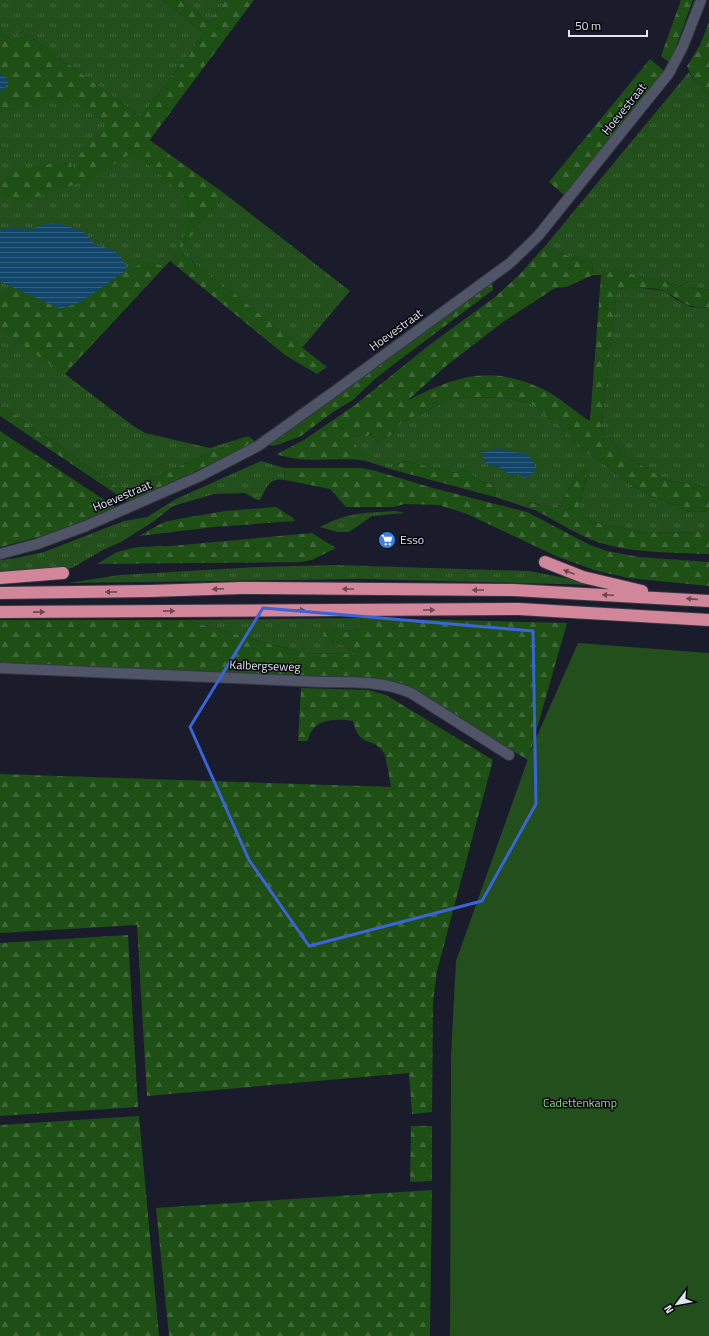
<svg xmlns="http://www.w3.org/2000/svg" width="709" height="1336" font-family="'Titillium Web',sans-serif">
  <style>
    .grass { fill: url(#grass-tufts); fill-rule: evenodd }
    .forest { fill: url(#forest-firs) }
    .green { fill: #224f1b }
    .water { fill: url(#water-rules) }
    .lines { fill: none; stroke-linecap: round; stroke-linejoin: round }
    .minor-casing { stroke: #353744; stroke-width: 12 }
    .highway-casing { stroke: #353744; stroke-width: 14 }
    .minor { stroke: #505467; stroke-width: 10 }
    .highway { stroke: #d28699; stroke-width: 12 }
    .oneway { fill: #6c4654 }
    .marked { fill: none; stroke: #3a64db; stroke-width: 3; stroke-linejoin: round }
    .labels { text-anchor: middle; stroke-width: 3; stroke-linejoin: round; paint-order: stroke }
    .street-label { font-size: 12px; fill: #e1e3ee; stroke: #06070e }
    .poi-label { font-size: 12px; fill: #e1e3ee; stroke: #06070e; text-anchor: start }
    .park-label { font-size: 12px; fill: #93da88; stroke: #06070e }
  </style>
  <defs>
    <pattern id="grass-tufts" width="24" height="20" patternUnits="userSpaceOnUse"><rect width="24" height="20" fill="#224f1b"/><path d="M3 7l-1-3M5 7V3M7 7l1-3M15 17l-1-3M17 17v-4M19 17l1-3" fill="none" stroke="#42683c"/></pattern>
    <pattern id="forest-firs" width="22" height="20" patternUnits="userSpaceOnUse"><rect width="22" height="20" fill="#1e4f15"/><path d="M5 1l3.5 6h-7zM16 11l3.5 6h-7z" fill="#3e6837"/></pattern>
    <pattern id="water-rules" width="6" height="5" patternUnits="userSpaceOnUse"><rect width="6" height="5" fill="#12456a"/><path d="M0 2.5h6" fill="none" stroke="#346080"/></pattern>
  </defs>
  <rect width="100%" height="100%" fill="#1a1c2c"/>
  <path class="grass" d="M0 0H163L204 34 141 117 23 31 13 41 0 31Z
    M181 0H226L208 22Z
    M15 44 225 194 350 291 302 348 179 251 65 374 132 425 145 433 210 448 248 436 123 491 0 404V56Z
    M689 72 694 81 709 97V290L683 286 614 270 601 275H593L592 263 562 254 546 245Z
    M636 287 665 291 675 299 691 307 709 308V487L667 480 632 460 620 450 601 428 617 289Z
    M466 397 504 398 530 403 559 425 590 455 599 460 625 481 645 493 680 508 691 512 709 511V532L647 533 589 521 579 508 588 470 576 476 561 505 549 507 529 502 525 507 495 497 496 491 491 484 479 481 467 470 455 473 404 461 390 469 366 461 350 437 371 435 378 442 391 435 402 422 449 400ZM482 451 488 452 510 475 499 467 487 464Z
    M261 461 284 468 285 480C269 477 267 487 260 500L255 499 245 493 214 494 173 506 154 521 121 542 103 550 72 568 0 574V560L16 558 44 552 124 521 147 517 176 499Z
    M396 511 405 513 372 516 349 532H337L320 527C349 512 363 513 396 511Z
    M336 565 529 571 602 585 362 579 68 583 120 575 258 567Z
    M360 618 361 624 353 631 329 629 332 642C342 644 349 647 356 654L302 653 185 620Z"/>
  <path class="forest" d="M163 0H181L208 22 226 0H254L149 141 225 194 179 251 327 367 317 374 285 355 170 261C183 246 193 220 186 200 183 194 167 182 161 176 152 167 141 157 128 155L93 178 50 193 24 200 10 199 0 190C0 188 0 186 0 184 5 169 57 162 71 162L72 170 76 167 81 148 87 142 96 138 105 126V123L75 102 52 101 0 113V92L8 84V80L0 74V31L13 41 23 31 141 117 204 34Z
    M681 0H693L670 63 661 56Z
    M709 22V97L694 81 687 66 700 45Z
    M650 59 664 71 565 196 549 182Z
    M546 245 562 254 592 263 593 275 566 287 555 288 503 322 446 366 407 401C458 375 492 364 547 391 562 399 575 412 590 421L601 275 614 270 683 286 709 290V308C684 307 686 303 666 292 656 286 629 288 617 289L601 428 620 450 632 460 667 480 709 487V511L691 512 680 508 645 493 625 481 599 460 590 455 559 425 530 403 504 398 466 397 449 400 402 422 391 435 378 442 371 435 372 433 367 436 351 437 366 461C337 456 306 465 277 454L304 440 355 405 428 346 495 297 518 276Z
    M147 262 164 266 64 374 0 329V294L10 286 61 309 82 301 127 270Z
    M492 281 493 290 398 361 375 379 353 400 333 412 301 436 280 444 273 446 269 444Z
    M0 404 123 491 248 436 257 443 128 502 0 416Z
    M0 431 118 509 50 534 0 547Z
    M404 461 455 473 467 470 479 481 491 484 496 491 495 497 390 469Z
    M584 466 588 469 579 508 589 521 647 533 709 532V554C671 552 628 554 592 540 573 532 554 520 535 510L525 507 528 502 549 507 561 505 576 476Z
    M284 468H362L376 471 433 488 527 512 590 545 607 551 639 557 709 562V586L628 578 597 571 558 557 467 514 439 505 404 504 394 507H346L330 489 285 480Z
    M276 507 292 517 295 521 214 527 139 536 164 522 184 518 225 511Z
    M312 533 336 548 312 560 301 562 97 564 117 552 137 547 171 546Z
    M360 618 567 623 528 760 412 690 0 664V620H185L302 653 356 654C347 644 336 644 324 638L323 633 329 629 353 631 361 624Z
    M301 688 369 690 386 695 493 760 437 971 433 1002 432 1112 412 1114 409 1073 147 1096 137 925 0 933V774L391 787C390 782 386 756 384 753 374 736 359 749 353 721 339 719 319 718 311 732 309 735 309 738 307 741H298Z
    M128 935 138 1107 0 1116V943Z
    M139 1116 159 1336H0V1125Z
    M411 1126H432V1181L410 1182Z
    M432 1190 430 1336H169L156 1208Z"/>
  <path class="green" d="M578 643 709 653V1336H450L451 1055 456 961 533 745Z"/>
  <path class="water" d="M0 74 6 77 8 84 0 92Z
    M45 224H60L79 230 85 233 96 245C114 250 120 250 127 270L82 301 61 309 3 283 0 281V230L8 228 32 229Z
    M496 448 529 455 536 468 532 474 525 478 517 474 510 475 499 467 486 464 481 451 488 452Z"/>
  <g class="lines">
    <g class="minor-casing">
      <path id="minor" d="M0 554 37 544 86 526 200 476 258 446 335 391 510 263 538 236 669 73 683 46 701 0
        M0 668 323 682C353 682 383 681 411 693L509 755"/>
    </g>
    <g class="highway-casing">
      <path id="highway" d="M545 562 583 577 642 591
        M0 578 63 573
        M0 593 150 591 241 588 514 590 709 601
        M0 612 519 609 709 620"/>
    </g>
    <use href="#minor" class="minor"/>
    <use href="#highway" class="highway"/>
  </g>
  <defs><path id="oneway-solid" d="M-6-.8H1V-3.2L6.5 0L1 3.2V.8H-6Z"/></defs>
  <g class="oneway">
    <use href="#oneway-solid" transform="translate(569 572) rotate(-159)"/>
    <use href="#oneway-solid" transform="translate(218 589) rotate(178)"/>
    <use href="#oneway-solid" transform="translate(348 589) rotate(-180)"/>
    <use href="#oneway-solid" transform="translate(478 590) rotate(-180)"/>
    <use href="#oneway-solid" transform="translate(111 592) rotate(179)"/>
    <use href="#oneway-solid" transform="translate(608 595) rotate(-177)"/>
    <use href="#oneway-solid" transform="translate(692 599) rotate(-175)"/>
    <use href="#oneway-solid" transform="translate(299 610)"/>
    <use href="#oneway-solid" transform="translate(429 610)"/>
    <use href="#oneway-solid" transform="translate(169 611) rotate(-1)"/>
    <use href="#oneway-solid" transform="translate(39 612) rotate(-1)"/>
  </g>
  <path class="marked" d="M263 608 533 631 536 804 482 901 309 946 249 860 190 727Z"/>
  <defs>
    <g id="supermarket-disc" transform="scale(0.9)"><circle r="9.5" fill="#3f7fe0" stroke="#06070e"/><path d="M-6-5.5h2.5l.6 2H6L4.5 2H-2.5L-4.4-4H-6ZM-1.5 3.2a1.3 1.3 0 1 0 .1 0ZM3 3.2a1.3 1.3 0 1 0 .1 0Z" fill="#fff"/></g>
  </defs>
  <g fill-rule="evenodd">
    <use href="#supermarket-disc" x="387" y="540"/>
  </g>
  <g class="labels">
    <g class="street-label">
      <text transform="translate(624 109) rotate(-51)" y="4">Hoevestraat</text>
      <text transform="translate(396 330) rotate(-36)" y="4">Hoevestraat</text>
      <text transform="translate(122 496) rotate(-23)" y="4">Hoevestraat</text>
      <text transform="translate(265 666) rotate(2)" y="4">Kalbergseweg</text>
    </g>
    <g class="poi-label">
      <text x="400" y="544">Esso</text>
    </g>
    <g class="park-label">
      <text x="580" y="1107">Cadettenkamp</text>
    </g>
  </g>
  <g transform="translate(677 1304) rotate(238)" stroke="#06070e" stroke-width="3" paint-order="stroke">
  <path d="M0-3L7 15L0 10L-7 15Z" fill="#e1e3ee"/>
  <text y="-6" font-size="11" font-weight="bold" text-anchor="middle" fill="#e1e3ee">N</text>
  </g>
  <path d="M569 30v6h78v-6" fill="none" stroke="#e1e3ee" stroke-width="2"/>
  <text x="575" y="30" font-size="12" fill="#e1e3ee" stroke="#06070e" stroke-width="3" paint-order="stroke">50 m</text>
</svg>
